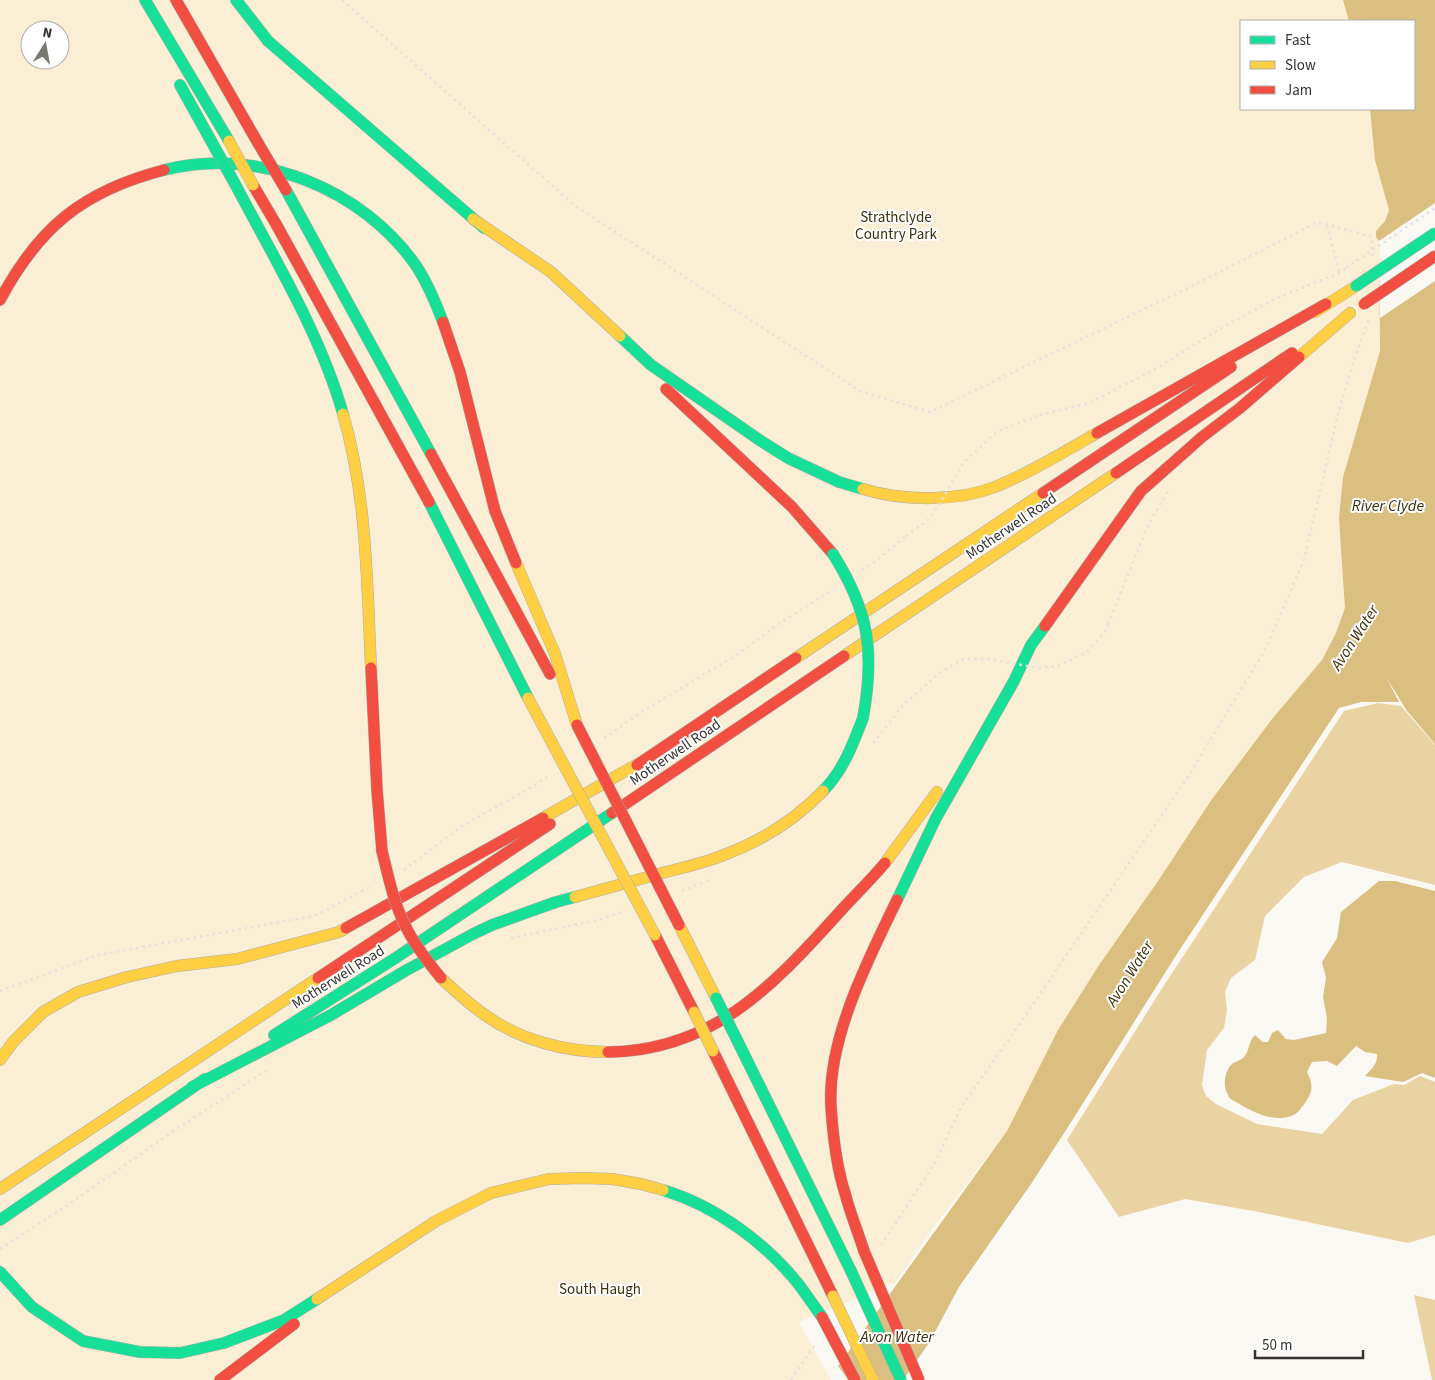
<svg xmlns="http://www.w3.org/2000/svg" width="1435" height="1380" font-family="'Source Sans 3',sans-serif">
  <style>
    .green { fill: #faeed4; fill-rule: evenodd }
    .forest { fill: #ead3a2 }
    .water { fill: #dbbf81 }
    .pier { fill: #faf8f2 }
    .lines { fill: none; stroke-linecap: round; stroke-linejoin: round }
    .fast-casing { stroke: #aeaca8; stroke-width: 12 }
    .slow-casing { stroke: #aeaca8; stroke-width: 12 }
    .jam-casing { stroke: #aeaca8; stroke-width: 12 }
    .path { stroke: #e2e1df; stroke-width: 2.5; stroke-dasharray: 2.5 4; stroke-linecap: butt }
    .fast { stroke: #16e098; stroke-width: 11 }
    .slow { stroke: #ffcf43; stroke-width: 11 }
    .jam { stroke: #f24e42; stroke-width: 11 }
    .fast-bridge-casing { stroke: #aeaca8; stroke-width: 12; stroke-linecap: butt }
    .slow-bridge-casing { stroke: #aeaca8; stroke-width: 12; stroke-linecap: butt }
    .jam-bridge-casing { stroke: #aeaca8; stroke-width: 12; stroke-linecap: butt }
    .path-bridge { stroke: #e2e1df; stroke-width: 2.5; stroke-dasharray: 2.5 4; stroke-linecap: butt }
    .fast-bridge { stroke: #16e098; stroke-width: 11 }
    .slow-bridge { stroke: #ffcf43; stroke-width: 11 }
    .jam-bridge { stroke: #f24e42; stroke-width: 11 }
    .labels { text-anchor: middle; stroke-width: 4; stroke-linejoin: round; paint-order: stroke }
    .park-label { font-size: 15px; fill: #402f09; stroke: #fff }
    .street-label { font-size: 15px; fill: #35332f; stroke: #fff }
    .water-label { font-size: 16px; font-style: italic; fill: #3e2e07; stroke: #fff }
  </style>
  <rect width="100%" height="100%" fill="#faf8f2"/>
  <path class="green" d="M0 0H1435V174L1389 210 1385 221 1376 231V237L1379 241 1380 351 1343 477 1339 517 1341 551 1345 608 1336 633 1322 660 1272 719 1212 799 1158 881 1099 965 1058 1030 1007 1131 932 1229 896 1282 799 1322 831 1380H0ZM1241 21H1414V109H1241ZM30 30H60V60H30Z"/>
  <path class="forest" d="M1378 703 1401 706 1435 745V885L1342 862 1304 877 1265 916 1255 960 1231 978 1225 992 1227 1010 1224 1028 1207 1050 1202 1085 1206 1096 1216 1104 1257 1124 1322 1134 1353 1100 1394 1084 1404 1085 1420 1076 1435 1082V1235L1408 1243 1259 1212 1185 1199 1119 1217 1067 1140 1161 990 1344 711Z
    M1414 1295 1435 1300V1380H1432Z"/>
  <path class="water" d="M1343 0H1435V744L1407 711 1386 677 1399 702H1361L1339 708 1175 957 1068 1127 1031 1184 959 1287 929 1343 903 1380H848L838 1366 1007 1131 1058 1030 1099 965 1158 881 1212 799 1272 719 1322 660 1336 633 1345 608 1341 551 1339 517 1343 477 1380 351 1379 241 1376 237V231L1385 221 1389 210 1375 160 1370 109H1414V21H1349Z
    M1379 881H1395L1435 891V1078L1422 1073 1403 1082 1365 1076C1371 1069 1378 1064 1377 1054L1365 1052 1356 1046 1337 1066 1327 1061 1312 1062 1307 1072C1312 1083 1314 1089 1307 1100 1302 1107 1298 1114 1291 1116 1273 1123 1251 1111 1236 1102 1233 1100 1229 1099 1228 1095 1223 1087 1224 1074 1230 1066 1233 1062 1239 1061 1243 1058 1250 1052 1248 1041 1255 1035L1263 1042H1268L1272 1033 1278 1030 1286 1039 1294 1040 1326 1033 1327 1018 1323 997 1326 978 1322 962 1337 938 1341 912Z"/>
  <path class="pier" d="M1435 203V281L1380 318 1379 241Z"/>
  <g class="lines">
    <g class="fast-casing">
      <path id="fast" d="M145 0 229 141
        M236 0 268 41 484 228
        M180 85 210 139
        M164 170C257 146 363 188 417 267 426 281 437 306 443 322
        M235 184C273 256 321 335 343 414
        M286 190 431 454
        M620 336 651 365 761 441 788 458 839 482 863 489
        M429 502 528 698
        M823 791C843 771 853 744 863 718
        M897 900 936 818 1014 681 1031 645 1045 626
        M274 1035 394 959 612 813
        M737 1040 851 1271
        M192 1087 331 1015 405 971 473 934 492 925 556 902 575 897
        M663 1190C716 1206 766 1243 800 1286 807 1296 815 1307 822 1317
        M0 1220 205 1079
        M0 1272 32 1307 83 1341 140 1352 180 1353 224 1343 284 1320 317 1299"/>
    </g>
    <g class="slow-casing">
      <path id="slow" d="M473 219 551 272 620 336
        M1315 312 1356 286
        M1299 357 1350 313
        M343 414C367 496 367 583 371 668
        M863 489C902 501 956 502 995 487 1031 472 1064 452 1097 433
        M516 563 555 654 577 725
        M844 656 1116 473
        M796 658 1043 493
        M543 818 650 757
        M885 863 937 792
        M575 897C605 889 636 880 666 872 685 867 704 863 721 856 760 842 794 821 823 791
        M679 925 716 998
        M441 978C455 991 469 1004 485 1015 520 1040 565 1052 608 1052
        M0 1060 13 1042 43 1012 78 992 127 977 177 966 237 959 339 932 346 928
        M0 1189 318 978
        M317 1299 436 1221 491 1193 549 1179 583 1178 612 1179 641 1184 663 1190"/>
    </g>
    <g class="jam-casing">
      <path id="jam" d="M176 0 258 143
        M253 185 276 224 429 502
        M0 300C39 227 83 191 164 170
        M443 322 460 372 495 511 516 563
        M666 389 792 507 833 554
        M1097 433 1326 304
        M431 454 550 674
        M1116 473 1292 353
        M1043 493 1231 367
        M1045 626 1141 491 1202 437 1240 408 1299 357
        M371 668 377 790 382 851
        M637 765 796 658
        M612 813 844 656
        M346 928 543 818
        M655 935 694 1012
        M318 978 550 824
        M713 1051 833 1296
        M608 1052C711 1051 771 988 836 916 852 898 869 882 885 863
        M864 1251C858 1232 850 1213 845 1193 836 1166 833 1136 831 1107 827 1039 868 960 897 900
        M220 1380 294 1324"/>
    </g>
    <path class="path" d="M342 0 574 205 860 391 930 412 1188 288 1318 222 1372 237V256
      M1327 225 1339 272
      M1040 415 1089 403 1152 371 1223 327 1277 298 1339 273 1346 268
      M862 570 876 561 906 536
      M1108 624 1149 523 1168 491
      M604 738 646 709 735 656 777 625 834 589
      M873 743 905 703
      M404 870 462 826 532 787 550 775
      M682 891 711 879
      M511 938 598 920 622 912
      M0 991 98 955 314 916 372 886
      M881 1245 935 1163 961 1107 1019 1025 1189 775 1265 650 1304 560 1338 414 1354 360 1369 319
      M0 1249 65 1207 172 1132 270 1068
      M791 1380 816 1343"/>
    <use href="#fast" class="fast"/>
    <use href="#slow" class="slow"/>
    <use href="#jam" class="jam"/>
    <g class="fast-bridge-casing">
      <path id="fast-bridge" d="M210 139 235 184
        M1356 286 1435 233
        M833 554C869 611 875 652 863 718
        M716 998 737 1040
        M851 1271 901 1380"/>
    </g>
    <g class="slow-bridge-casing">
      <path id="slow-bridge" d="M229 141 253 185
        M528 698 655 935
        M694 1012 713 1051
        M833 1296 873 1380"/>
    </g>
    <g class="jam-bridge-casing">
      <path id="jam-bridge" d="M258 143 286 190
        M1364 304 1435 256
        M577 725 679 925
        M382 851C388 875 393 900 404 923 413 943 427 961 441 978
        M864 1251 919 1380
        M822 1317 855 1380"/>
    </g>
    <path class="path-bridge" d="M1346 268 1435 208
      M906 536 928 520 941 502 963 463 998 431 1040 415
      M905 703 942 671 963 659H989L1038 668 1058 666 1087 652 1105 632 1108 624"/>
    <use href="#fast-bridge" class="fast-bridge"/>
    <use href="#slow-bridge" class="slow-bridge"/>
    <use href="#jam-bridge" class="jam-bridge"/>
  </g>
  <g class="labels">
    <g class="park-label">
      <text x="896" y="222">Strathclyde<tspan x="896" dy="17">Country Park</tspan></text>
      <text x="600" y="1294">South Haugh</text>
    </g>
    <g class="street-label">
      <text transform="translate(1011 526) rotate(-34)" y="5">Motherwell Road</text>
      <text transform="translate(675 752) rotate(-34)" y="5">Motherwell Road</text>
      <text transform="translate(338 977) rotate(-32)" y="5">Motherwell Road</text>
    </g>
    <g class="water-label">
      <text x="1388" y="511">River Clyde</text>
      <text transform="translate(1354 637) rotate(-57)" y="6">Avon Water</text>
      <text transform="translate(1129 973) rotate(-58)" y="6">Avon Water</text>
      <text x="897" y="1342">Avon Water</text>
    </g>
  </g>
  <rect x="1240" y="20" width="175" height="90" fill="#ffffff" stroke="#aeadac"/>
  <rect x="1250" y="36" width="25" height="8" fill="#16e098" stroke="#aeadac"/>
  <text x="1285" y="45" font-size="15" fill="#35332f">Fast</text>
  <rect x="1250" y="61" width="25" height="8" fill="#ffcf43" stroke="#aeadac"/>
  <text x="1285" y="70" font-size="15" fill="#35332f">Slow</text>
  <rect x="1250" y="86" width="25" height="8" fill="#f24e42" stroke="#aeadac"/>
  <text x="1285" y="95" font-size="15" fill="#35332f">Jam</text>
  <g transform="translate(45 45) rotate(11)"><circle r="24" fill="#ffffff" stroke="#aeadac"/>
  <path d="M0-4L9 19L0 12L-9 19Z" fill="#7a7873"/>
  <text y="-8" font-size="14" font-weight="bold" text-anchor="middle" fill="#35332f">N</text>
  </g>
  <path d="M1255 1350v8h108v-8" fill="none" stroke="#35332f" stroke-width="2.5"/>
  <text x="1262" y="1350" font-size="15" fill="#35332f" stroke="#ffffff" stroke-width="4" paint-order="stroke">50 m</text>
</svg>
